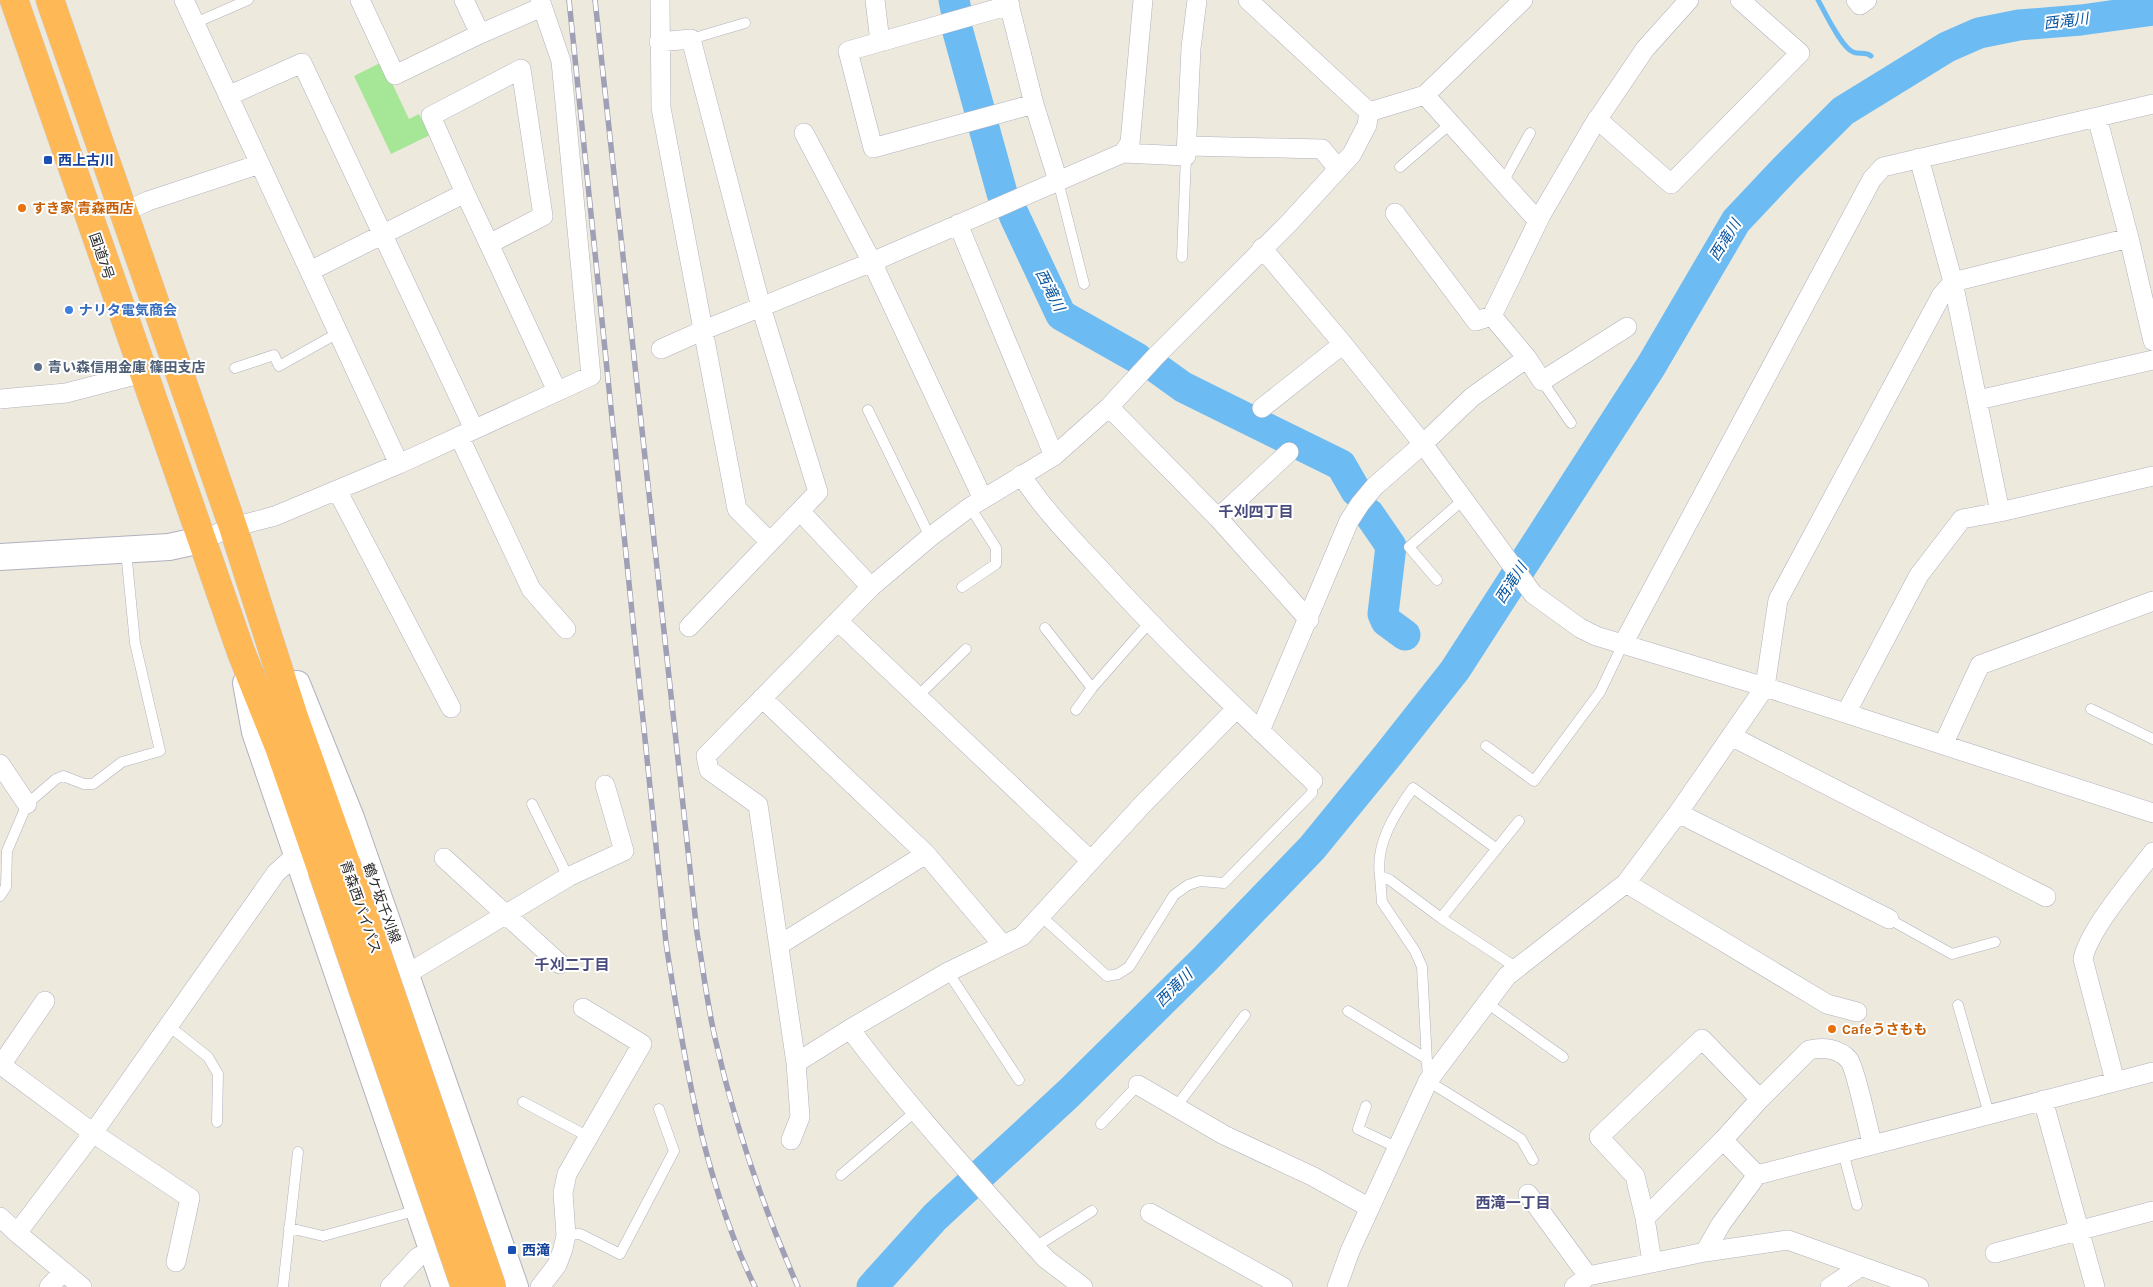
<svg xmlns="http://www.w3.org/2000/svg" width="2153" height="1287" font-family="Karla,'Noto Sans JP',sans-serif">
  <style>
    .green { fill: #a6e697 }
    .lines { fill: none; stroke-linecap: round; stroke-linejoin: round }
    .stream { stroke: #6cbbf3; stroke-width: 5 }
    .river { stroke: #6cbbf3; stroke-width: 31 }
    .lane-casing { stroke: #b1b1bf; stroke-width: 11 }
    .street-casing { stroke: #b1b1bf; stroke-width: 20 }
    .secondary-casing { stroke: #b1b1bf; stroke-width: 28 }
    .highway-casing { stroke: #ccc; stroke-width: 29 }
    .lane { stroke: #fff; stroke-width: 10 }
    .street { stroke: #fff; stroke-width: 19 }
    .secondary { stroke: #fff; stroke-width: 26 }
    .highway { stroke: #ffb856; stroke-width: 28 }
    .rail-casing { stroke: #9f9fb6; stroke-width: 5.5 }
    .rail { stroke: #fff; stroke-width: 4; stroke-dasharray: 11; stroke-linecap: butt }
    .highway-bridge-casing { stroke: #ccc; stroke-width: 29; stroke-linecap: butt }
    .highway-bridge { stroke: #ffb856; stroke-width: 28 }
    .transit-dot { fill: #1a4fb4; stroke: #fff; stroke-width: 2 }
    .food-dot { fill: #e8710a; stroke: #fff; stroke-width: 2 }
    .shop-dot { fill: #3f7fe0; stroke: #fff; stroke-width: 2 }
    .service-dot { fill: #5c6f8a; stroke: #fff; stroke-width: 2 }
    .labels { text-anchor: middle; stroke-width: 4; stroke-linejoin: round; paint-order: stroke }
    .transit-label { font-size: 14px; font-weight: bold; fill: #164399; stroke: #fff; text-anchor: start }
    .food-label { font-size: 14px; font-weight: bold; fill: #c56008; stroke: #fff; text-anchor: start }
    .street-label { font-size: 14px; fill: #2b2b2b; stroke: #fff }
    .shop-label { font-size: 14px; font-weight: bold; fill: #366cbe; stroke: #fff; text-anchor: start }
    .service-label { font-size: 14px; font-weight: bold; fill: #4e5e75; stroke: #fff; text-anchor: start }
    .water-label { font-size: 15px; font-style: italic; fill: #0956a1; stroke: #fff }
    .neighbourhood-label { font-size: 15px; font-weight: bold; fill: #494b7d; stroke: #fff }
  </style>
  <rect width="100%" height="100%" fill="#ede9dd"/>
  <path class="green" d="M382 62 409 119 419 114 430 135 391 154 354 76Z"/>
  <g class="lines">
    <path class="stream" d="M1818 0C1825 12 1841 47 1853 52 1859 55 1865 51 1871 56
      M2135 0 2137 13
      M1881 73 1888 85"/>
    <path class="river" d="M954 0 956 10
      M958 32 979 108
      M984 128 1002 193
      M1014 215 1061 315 1137 358
      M1158 369 1183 387 1341 465 1356 491
      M1369 514 1391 546 1383 614 1386 621 1405 635
      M872 1287 935 1217 1068 1094 1205 959 1312 848 1388 755 1455 670 1651 366 1736 221 1785 169 1843 111 1947 47 1979 33 2019 25 2081 20 2153 10"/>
    <g class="lane-casing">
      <path id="lane" d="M195 23 248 0
        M691 39 745 23
        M1400 167 1450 124
        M1058 181 1084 284
        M1503 182 1530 133
        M1182 257 1186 156
        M235 368 274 355 279 366 338 333
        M1542 381 1571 423
        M868 410 930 537
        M1437 580 1409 547 1464 499
        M962 587 996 564V548L970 507
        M1045 628 1092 688
        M918 696 966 649
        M2091 709 2153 739
        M1076 710 1092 688 1149 623
        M1486 746 1534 781 1600 692 1623 644
        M532 804 568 877
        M1380 876C1375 844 1395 813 1413 788L1497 849
        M0 896 6 887 7 851 27 804 56 779 63 776 84 784H93L122 762 160 751 135 643 126 551
        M1041 916 1107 976 1118 974 1129 967 1174 895 1188 885 1200 881 1224 883 1312 793 1313 781
        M1441 918 1519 821
        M1889 919 1952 954 1995 942
        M1517 968 1441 918 1390 880 1380 876 1382 902 1415 951 1422 967 1428 1081 1521 1139 1533 1160
        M948 972 1019 1080
        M1487 1003 1563 1057
        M1958 1005 1989 1114
        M1348 1011 1427 1059
        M169 1026 208 1057 218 1074 217 1122
        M523 1102 589 1137
        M1366 1106 1358 1129 1398 1148
        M1176 1107 1245 1015
        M1101 1124 1138 1085
        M1843 1152 1857 1205
        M841 1175 916 1111
        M289 1228 323 1236 418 1210
        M566 1235 580 1234 620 1254 674 1151 659 1109
        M1035 1247 1092 1211
        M283 1287 298 1152"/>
    </g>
    <g class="street-casing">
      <path id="street" d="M184 0 399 464
        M360 0 395 75 480 34 542 7
        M464 0 480 34
        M660 0 661 108 737 509 769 541
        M875 0 880 42
        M1008 0 1034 104 1058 181
        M1248 0 1369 112
        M1856 0 1860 5 1867 0
        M1010 5 848 51 873 148 1034 104
        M659 42 691 39 761 307 818 492 689 627
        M1425 95 1538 221
        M228 96 302 63 474 429
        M1369 112 1425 95 1523 0
        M2097 117 2129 238 2153 341
        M1597 119 1671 184 1800 53 1740 0
        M804 133 872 262 983 499
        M1188 146 1322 149 1338 169
        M1123 153 1130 143 1143 0
        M1919 158 1953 282 2000 512
        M124 212 148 201 260 164
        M1395 213 1476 321 1492 316
        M958 224 1054 456
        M489 244 557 391
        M1262 248 1343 344 1423 444 1533 594 1580 628 1596 636 1765 687 2153 813
        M310 271 465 193 431 116 521 69 543 216 489 244 465 193
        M661 349 704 330 872 262 1123 153 1186 156 1191 48 1197 0
        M1527 358 1542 381 1627 327
        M0 399 66 393 143 373
        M1978 400 2153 360
        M1109 407 1218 518 1309 620
        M1262 408 1343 344
        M459 436 531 589 566 629
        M1021 475C1044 510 1073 540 1102 571 1169 645 1240 712 1313 781
        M337 490 451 708
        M800 511 871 587
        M1218 518 1289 452
        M201 540 233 527 275 516 399 464 591 376 561 61 540 0
        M838 621 1090 860
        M1623 644 1872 179 1883 167 2153 104
        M762 698 926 854 1002 944
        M1846 713 1919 575 1962 519 2000 512 2153 476
        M1260 731 1349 521 1360 504 1375 486 1423 444 1472 397 1527 358 1492 316 1541 215 1593 126 1645 49 1689 0
        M1731 736 2046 897
        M1943 745 1980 665 2153 601
        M0 764 27 804
        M1678 813 1889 919
        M444 858 560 964
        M1626 883 1827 1004 1857 1012
        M779 945 926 854
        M407 974 568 877 624 851 605 785
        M45 1001 1 1065 93 1133 190 1198 176 1262
        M850 1029C907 1105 972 1176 1035 1247L1046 1259 1083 1287
        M796 1063 850 1029 948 972 1022 936 1143 804 1236 709
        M2115 1081 2083 959C2089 929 2133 879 2153 852
        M1138 1085 1224 1135 1312 1176 1370 1208
        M2043 1100 2095 1287
        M791 1140 800 1117 796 1063 758 805 709 770 706 756 871 587 930 537 970 507 1054 456 1109 407 1156 356 1289 223 1352 154 1367 125 1369 112
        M1723 1140 1757 1175
        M1528 1194 1588 1276
        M1150 1213 1283 1287
        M0 1217 17 1233 82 1287
        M1645 1218 1635 1176 1599 1137 1702 1039 1760 1099
        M17 1233 93 1133 276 873 296 855
        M1705 1252 1788 1240 1919 1287
        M1995 1253 2153 1211
        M1652 1262 1645 1218 1723 1140 1760 1099 1809 1050C1823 1047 1839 1048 1849 1060 1855 1067 1869 1131 1872 1144
        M49 1287 63 1272
        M390 1287 418 1257 444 1246
        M540 1287 557 1265 563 1249 566 1235 563 1193 567 1174 642 1044 583 1008
        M1337 1287 1350 1251 1428 1081 1507 976 1626 883 1678 813 1765 687 1778 600 1941 296 1953 282 2129 238
        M1574 1287 1588 1276 1705 1252 1721 1224 1757 1175 2153 1072
        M1830 1287 1860 1267"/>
    </g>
    <g class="secondary-casing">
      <path id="secondary" d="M0 557 169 547 201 540
        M246 683 255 732 445 1287
        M297 684 351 818 515 1287"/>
    </g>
    <g class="highway-casing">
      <path id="highway" d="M14 0 241 652 279 747 322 871
        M50 0 233 527 294 717 346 863"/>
    </g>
    <use href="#lane" class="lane"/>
    <use href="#street" class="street"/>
    <use href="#secondary" class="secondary"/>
    <use href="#highway" class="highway"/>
    <g class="rail-casing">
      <path id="rail" d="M569 0 666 943C684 1059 703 1180 755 1287
        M595 0 697 933C703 968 707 1003 715 1038 734 1123 763 1207 798 1287"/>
    </g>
    <use href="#rail" class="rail"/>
    <g class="highway-bridge-casing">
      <path id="highway-bridge" d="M346 863 492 1287
        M322 871 465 1287"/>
    </g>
    <use href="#highway-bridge" class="highway-bridge"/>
  </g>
  <g class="transit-dot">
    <rect x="43" y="155" width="10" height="10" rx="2.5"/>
    <rect x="507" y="1245" width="10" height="10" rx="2.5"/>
  </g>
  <g class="food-dot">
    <circle cx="22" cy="208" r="5"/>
    <circle cx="1832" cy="1029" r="5"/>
  </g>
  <circle class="shop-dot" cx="69" cy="310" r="5"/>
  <circle class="service-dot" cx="38" cy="367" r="5"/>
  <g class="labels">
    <g class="transit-label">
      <text x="58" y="165">西上古川</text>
      <text x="522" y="1255">西滝</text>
    </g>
    <g class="food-label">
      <text x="32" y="213">すき家 青森西店</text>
      <text x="1842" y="1034">Cafeうさもも</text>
    </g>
    <g class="street-label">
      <text transform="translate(102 256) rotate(71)" y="5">国道7号</text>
      <text transform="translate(382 903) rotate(70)" y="5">鶴ケ坂千刈線</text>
      <text transform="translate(361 907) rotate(71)" y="5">青森西バイパス</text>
    </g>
    <g class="shop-label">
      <text x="79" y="315">ナリタ電気商会</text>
    </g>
    <g class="service-label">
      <text x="48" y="372">青い森信用金庫 篠田支店</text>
    </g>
    <g class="water-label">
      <text transform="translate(2066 21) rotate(-7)" y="5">西滝川</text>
      <text transform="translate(1725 240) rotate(-58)" y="5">西滝川</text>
      <text transform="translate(1050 290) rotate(63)" y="5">西滝川</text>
      <text transform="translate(1511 583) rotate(-57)" y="5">西滝川</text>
      <text transform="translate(1174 988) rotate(-45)" y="5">西滝川</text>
    </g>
    <g class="neighbourhood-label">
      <text x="1256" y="517">千刈四丁目</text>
      <text x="572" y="970">千刈二丁目</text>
      <text x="1513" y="1208">西滝一丁目</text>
    </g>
  </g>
</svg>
